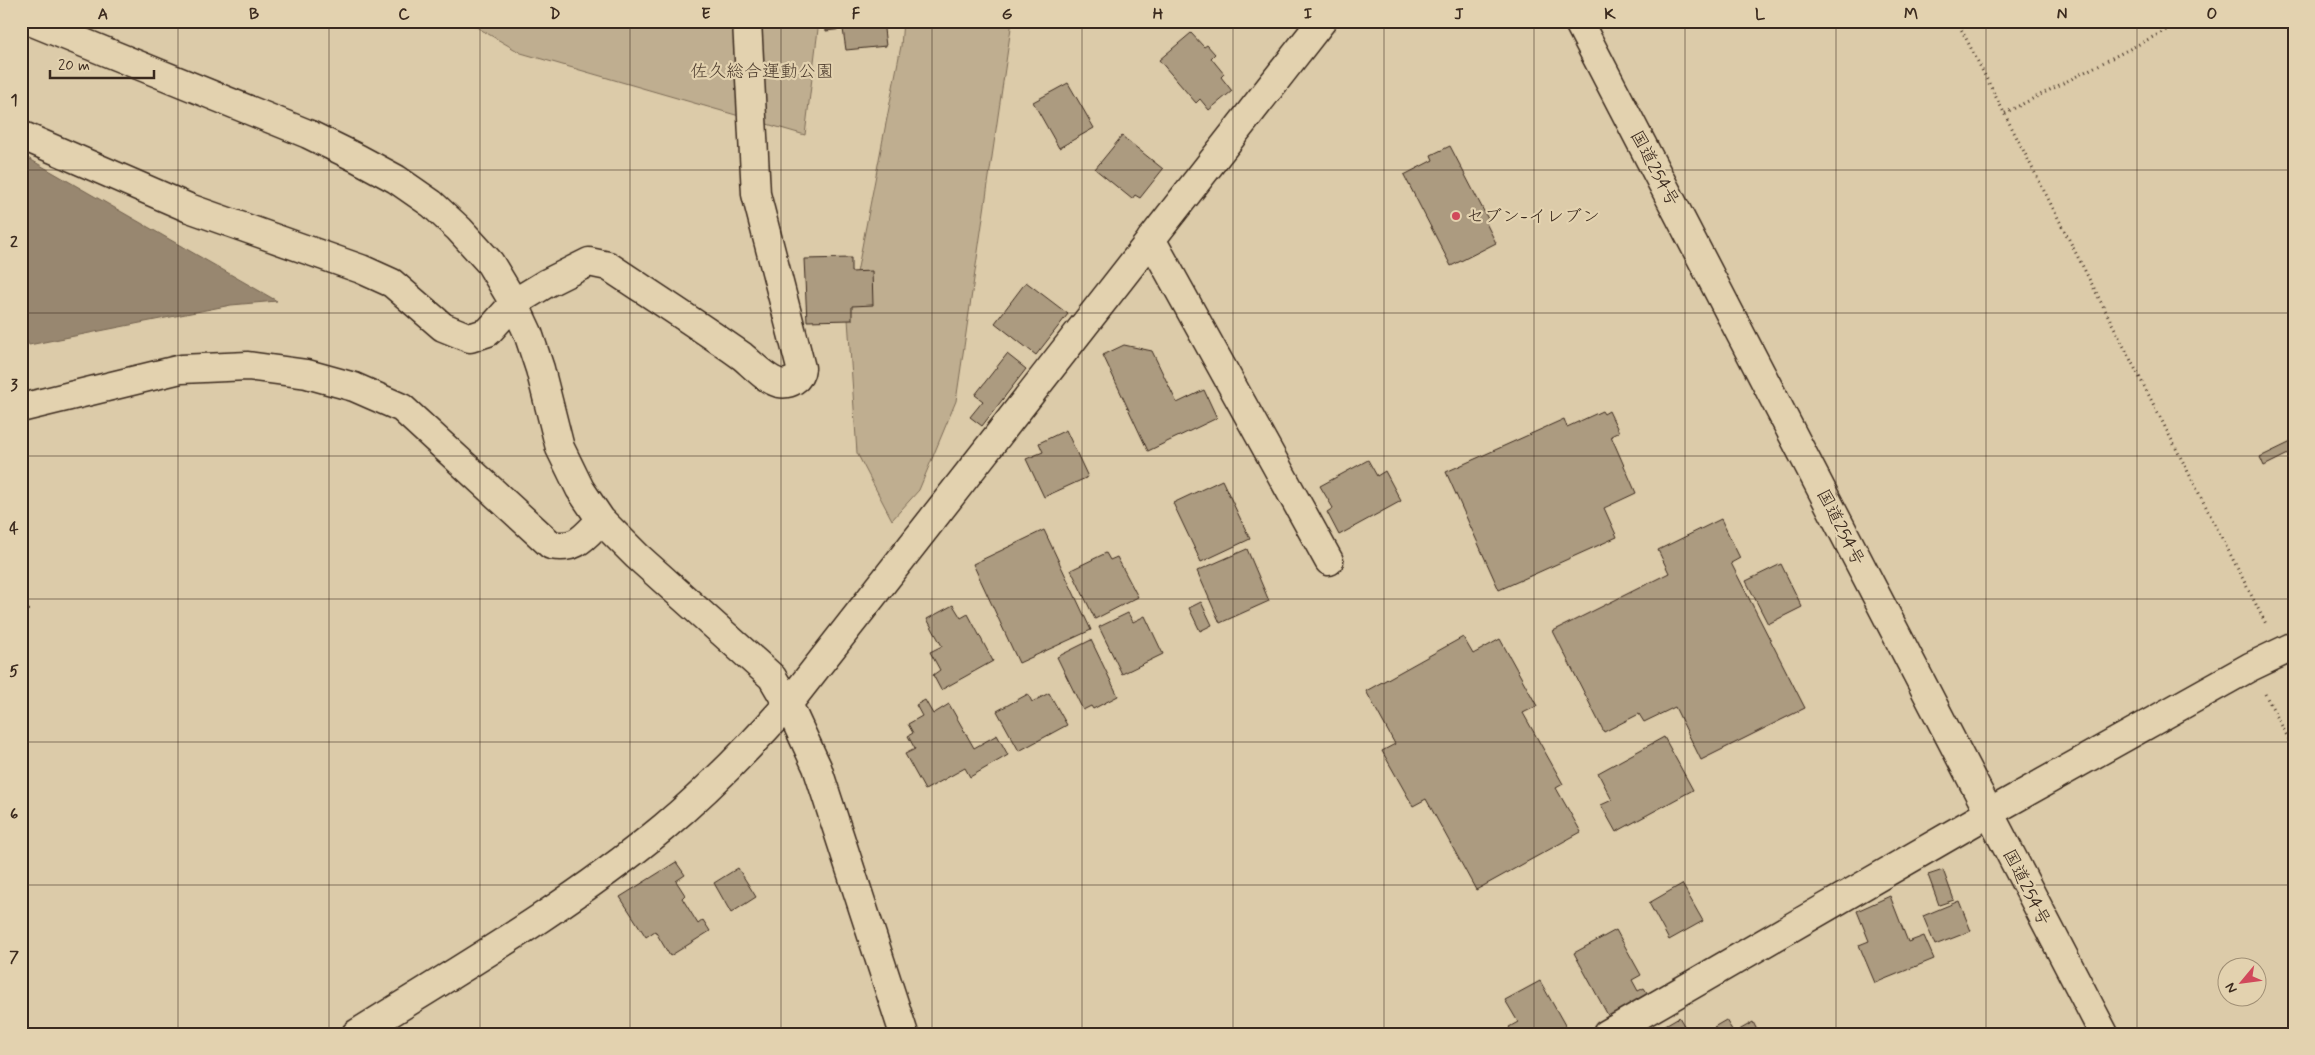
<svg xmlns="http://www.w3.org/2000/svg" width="2315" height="1055" font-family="Mynerve,'Klee One',sans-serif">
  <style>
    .green { fill: #bfae90; stroke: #7d6c57 }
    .water { fill: #98876f; stroke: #73624f }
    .building { fill: #ac9b80; stroke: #3b2a1e }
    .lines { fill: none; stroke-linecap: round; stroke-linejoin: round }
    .minor-casing { stroke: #3b2a1e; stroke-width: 31 }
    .highway-casing { stroke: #3b2a1e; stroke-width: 31 }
    .path { stroke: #3b2a1e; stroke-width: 3; stroke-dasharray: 1 4; stroke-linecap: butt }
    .minor { stroke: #e3d2af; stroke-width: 28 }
    .highway { stroke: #e3d2af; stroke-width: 28 }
    .grid { fill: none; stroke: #3b2a1e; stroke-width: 1; stroke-opacity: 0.55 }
    .poi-dot { fill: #d1495b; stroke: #e3d2af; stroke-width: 2 }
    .labels { text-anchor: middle; stroke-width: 4.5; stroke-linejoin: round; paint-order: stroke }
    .park-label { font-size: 18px; fill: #4f3e2f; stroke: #e3d2af }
    .street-label { font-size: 18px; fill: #3b2a1e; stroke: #e3d2af }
    .poi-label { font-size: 18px; fill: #3b2a1e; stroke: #e3d2af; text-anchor: start }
    .neatline { fill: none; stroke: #3b2a1e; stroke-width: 2 }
    .grid-label { font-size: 16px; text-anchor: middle; font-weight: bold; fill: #3b2a1e }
  </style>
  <rect width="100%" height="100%" fill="#dccba9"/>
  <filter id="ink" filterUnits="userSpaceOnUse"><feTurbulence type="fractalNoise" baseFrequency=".02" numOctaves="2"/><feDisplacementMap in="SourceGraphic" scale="10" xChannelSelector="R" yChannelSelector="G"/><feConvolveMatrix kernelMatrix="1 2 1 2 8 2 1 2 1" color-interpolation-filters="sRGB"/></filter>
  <g filter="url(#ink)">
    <path class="green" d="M466 21H819L805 135 521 53Z
      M903 21H1012L956 401 919 490 892 520 857 453 848 319 901 46Z"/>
    <path class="water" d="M21 156 26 157 277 301 231 305 29 345 21 329Z"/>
    <path class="building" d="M825 21H883L886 46 846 50 843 29 826 31Z
      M1191 33 1204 47 1207 45 1215 54 1211 58 1224 74 1221 77 1232 91 1209 110 1200 99 1196 103 1159 60Z
      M1068 83 1094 128 1059 148 1033 102Z
      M1122 136 1163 169 1140 198 1135 195 1132 199 1095 169Z
      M1450 146 1489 221 1486 223 1496 243 1451 266 1404 175 1433 160 1431 155Z
      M851 258V272L872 271 873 305 852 306V320L807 321 804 259Z
      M1026 282 1068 314 1036 355 995 323Z
      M1124 345 1152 351 1177 403 1204 390 1217 418 1148 451 1103 355Z
      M1007 354 1026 369 982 426 970 417 983 401 975 395Z
      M1602 411 1604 414 1609 411 1619 432 1611 436 1636 493 1604 508 1617 537 1499 590 1446 472 1564 419 1567 427Z
      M1066 430 1088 477 1044 497 1026 459 1043 452 1039 443Z
      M2291 442 2294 451 2264 466 2260 457Z
      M1368 460 1377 476 1385 471 1401 501 1339 535 1327 512 1333 508 1320 486Z
      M1222 480 1250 539 1201 562 1173 503Z
      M1721 519 1740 558 1731 563 1805 708 1701 760 1675 707 1644 722 1639 714 1604 732 1553 631 1669 573 1658 550Z
      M1044 530 1091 630 1019 663 973 564Z
      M1247 549 1269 601 1220 623 1197 571Z
      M1106 553 1110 560 1117 557 1138 597 1095 619 1071 570Z
      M1781 564 1802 607 1768 624 1746 581Z
      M24 602 29 610 21 614V603Z
      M1201 602 1212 625 1200 631 1189 608Z
      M953 605 961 618 968 614 993 661 941 690 933 675 940 670 930 652 942 646 927 619Z
      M1128 613 1133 622 1145 616 1163 654 1122 674 1099 627Z
      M1463 637 1473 654 1500 639 1537 706 1523 713 1563 784 1556 788 1581 832 1476 890 1426 799 1413 806 1382 751 1395 744 1366 691Z
      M1091 640 1118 696 1093 709 1091 706 1083 710 1057 657Z
      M1049 693 1067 725 1019 751 997 711 1028 694 1032 702Z
      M925 700 933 714 949 704 974 748 997 735 1008 755 970 777 965 768 925 790 905 754 915 749 908 736 913 733 908 724 922 716 916 705Z
      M1664 737 1693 790 1616 832 1601 805 1612 800 1598 773Z
      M676 862 685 875 676 881 685 895 682 898 698 924 703 920 710 931 670 956 655 931 646 937 620 897Z
      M738 868 756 897 731 913 714 883Z
      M1943 870 1954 900 1939 905 1928 875Z
      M1682 884 1703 921 1669 940 1649 903Z
      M1890 896 1908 942 1924 936 1934 959 1875 983 1859 945 1869 941 1857 911Z
      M1959 901 1971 931 1935 945 1923 916Z
      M1616 930 1641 975 1632 980 1638 991 1644 988 1650 997 1610 1019 1574 953Z
      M1540 981 1570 1034H1513L1509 1027 1518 1022 1505 1000Z
      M1679 1017 1689 1034H1650Z
      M1726 1020 1734 1033 1753 1022 1759 1034H1718L1714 1027Z"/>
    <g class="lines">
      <g class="minor-casing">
        <path id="minor" d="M30 21 308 134 357 158 396 179 432 204 459 229 490 263 514 303 528 333 540 369 560 448 580 489 601 520 637 556 772 677 788 704 817 767 904 1034
          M21 135 189 208 361 269 392 283 443 327 470 338 488 332 514 303 547 283 589 262 608 266C653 296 698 325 742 356 753 365 765 379 779 383 790 385 800 379 801 368L756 194 747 21
          M1151 239 1329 561
          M21 408 181 369 248 366 307 374 354 387 402 408 551 545C577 550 584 537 601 520
          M356 1034C460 969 569 906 664 827 709 789 749 748 788 704L1322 21
          M1607 1034 1989 813 2250 667 2294 646"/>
      </g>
      <g class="highway-casing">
        <path id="highway" d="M1578 21 2104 1034"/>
      </g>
      <path class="path" d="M1957 21 2266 624
        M2005 113 2184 21
        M2265 694 2294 749"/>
      <use href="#minor" class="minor"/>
      <use href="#highway" class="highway"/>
    </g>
  </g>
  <path class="grid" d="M178 21V1034M329 21V1034M480 21V1034M630 21V1034M781 21V1034M932 21V1034M1082 21V1034M1233 21V1034M1384 21V1034M1534 21V1034M1685 21V1034M1836 21V1034M1986 21V1034M2137 21V1034M21 170H2294M21 313H2294M21 456H2294M21 599H2294M21 742H2294M21 885H2294"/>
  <circle class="poi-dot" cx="1456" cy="216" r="5"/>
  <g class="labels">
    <g class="park-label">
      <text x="762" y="77">佐久総合運動公園</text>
    </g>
    <g class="street-label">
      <text transform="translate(1655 168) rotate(62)" y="6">国道254号</text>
      <text transform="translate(1841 527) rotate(63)" y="6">国道254号</text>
      <text transform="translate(2027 887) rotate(63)" y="6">国道254号</text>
    </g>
    <g class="poi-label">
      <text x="1466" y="222">セブン-イレブン</text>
    </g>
  </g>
  <rect width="2315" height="1055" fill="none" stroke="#e3d2af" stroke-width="55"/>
  <g transform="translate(2242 982) rotate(241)"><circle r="24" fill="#e3d2af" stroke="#a08f75"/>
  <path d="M0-4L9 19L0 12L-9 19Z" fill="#d1495b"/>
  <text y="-8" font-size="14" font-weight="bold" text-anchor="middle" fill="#3b2a1e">N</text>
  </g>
  <path d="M50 70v8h104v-8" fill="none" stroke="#3b2a1e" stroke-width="2.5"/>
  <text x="58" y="70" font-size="15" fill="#3b2a1e" stroke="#e3d2af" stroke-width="4" paint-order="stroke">20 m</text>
  <rect x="28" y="28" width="2260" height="1000" class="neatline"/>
  <g class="grid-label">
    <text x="103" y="19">A</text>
    <text x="254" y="19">B</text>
    <text x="404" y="19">C</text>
    <text x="555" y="19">D</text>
    <text x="706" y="19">E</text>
    <text x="856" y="19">F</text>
    <text x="1007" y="19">G</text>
    <text x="1158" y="19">H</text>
    <text x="1308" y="19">I</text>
    <text x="1459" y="19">J</text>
    <text x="1610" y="19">K</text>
    <text x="1760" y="19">L</text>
    <text x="1911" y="19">M</text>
    <text x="2062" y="19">N</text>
    <text x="2212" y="19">O</text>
    <text x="14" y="105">1</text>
    <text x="14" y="247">2</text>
    <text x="14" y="390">3</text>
    <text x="14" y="533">4</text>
    <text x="14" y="676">5</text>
    <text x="14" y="819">6</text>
    <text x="14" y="962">7</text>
  </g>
</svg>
